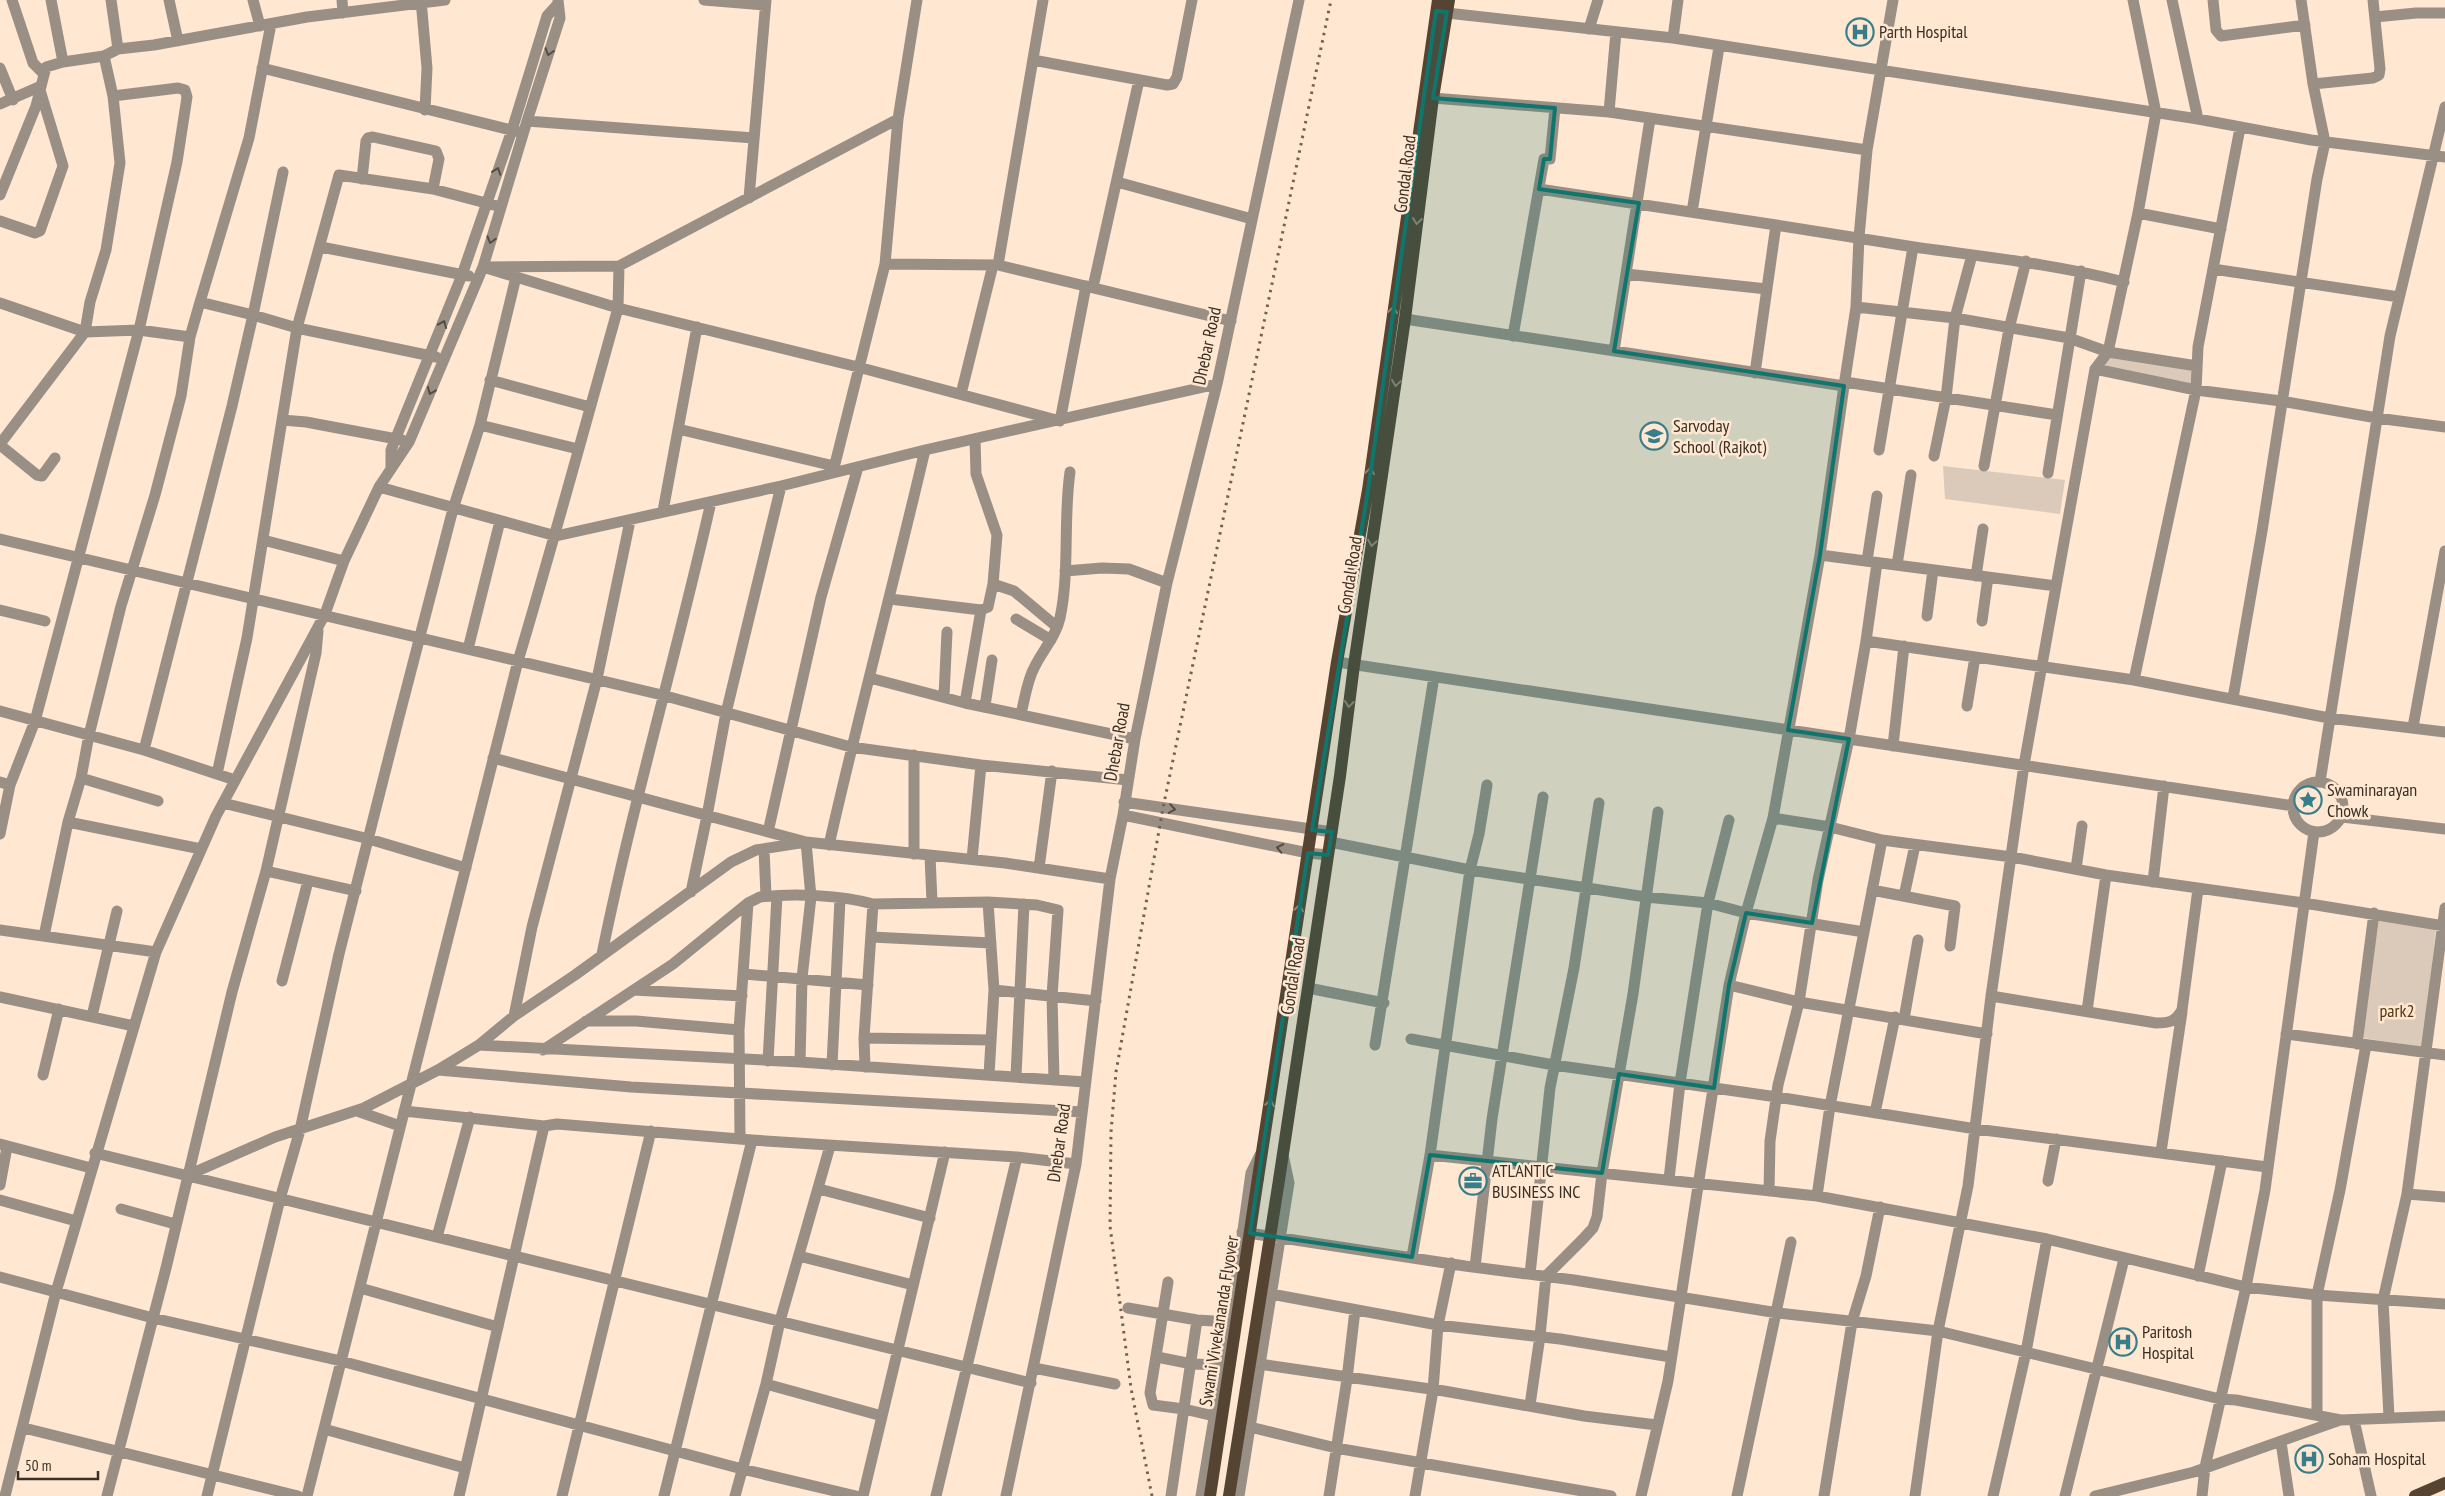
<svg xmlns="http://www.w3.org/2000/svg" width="2445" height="1496" font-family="'PT Sans Narrow',sans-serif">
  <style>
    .green { fill: #dbcab9 }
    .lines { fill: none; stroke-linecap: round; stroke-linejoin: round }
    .minor { stroke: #998f85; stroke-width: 11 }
    .major { stroke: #564433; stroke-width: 12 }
    .rail { stroke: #716254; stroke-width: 3; stroke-dasharray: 2.5 5; stroke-linecap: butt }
    .major-bridge { stroke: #564433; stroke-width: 12 }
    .oneway { stroke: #564c41 }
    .oneway2 { stroke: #9a8572 }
    .marked { fill: #0f766e; fill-opacity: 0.2; stroke: #0f766e; stroke-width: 4; stroke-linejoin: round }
    .labels { text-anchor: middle; stroke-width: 5; stroke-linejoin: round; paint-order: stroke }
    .poi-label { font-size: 18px; fill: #3a2f24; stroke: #ffe7d1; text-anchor: start }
    .street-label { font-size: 18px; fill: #3a2f24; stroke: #ffe7d1 }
    .park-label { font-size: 18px; fill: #58350c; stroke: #ffe7d1 }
  </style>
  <rect width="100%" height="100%" fill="#ffe7d1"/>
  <path class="green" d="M2108 352 2197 366 2189 389 2101 370Z
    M1943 466 2065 480 2060 514 1945 499Z
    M2378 918 2436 929 2423 1047 2362 1038Z"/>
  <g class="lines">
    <path class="minor" d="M12 0 33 63 43 73
      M111 0 118 49
      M169 0 178 41
      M253 0 260 26
      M342 0 343 13
      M421 0 427 68 425 110
      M704 0 765 5
      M2172 0 2198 119
      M2213 0 2216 30 2221 36 2305 25
      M1438 12 1673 38 2198 119 2311 140 2445 157
      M2375 17 2416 13H2445
      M1589 29 1598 0
      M1673 38 1678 0
      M104 56 118 49 154 45 307 17 445 0
      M1033 60 1167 85 1173 84 1177 77 1192 0
      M0 68 13 100
      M262 68 519 132
      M2313 84 2373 78 2379 75 2380 69 2373 0
      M113 96 120 163 106 250 90 302 85 332 139 330 190 337
      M1433 98 1609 112 1867 150
      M0 104 41 86
      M1609 112 1616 32
      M527 121 754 138
      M362 179 366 141 368 138 373 137 436 151 439 159 433 189
      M1117 182 1252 219
      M1539 189 1776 225 1755 373
      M0 195 36 106 46 67 63 62 51 0
      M749 198 766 0
      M1692 212 1719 47
      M2138 213 2221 229
      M0 221 35 233 40 231 63 166 40 90
      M1776 225C1822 232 1868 240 1914 247 1985 257 2055 264 2124 282
      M321 247 469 276
      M885 264 898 119
      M998 265 1043 0
      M619 266 898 119 917 0
      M619 266 618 308 483 267Z
      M2213 269 2399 297
      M1626 274 1767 289
      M1093 287 1139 80
      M200 302 249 138 271 24
      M0 303 85 332 0 444
      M1856 307 1955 318 2069 338 2108 352 2197 366
      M1405 319 1844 386 1820 555 1773 818 1746 913 1729 985 1668 1381 1641 1496
      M1513 336 1544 159H1550L1555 108
      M1614 351 1650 119
      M2095 369 2196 390 2281 401 2377 418 2445 427
      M490 380 590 407
      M1845 382 2057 415
      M1844 386 1856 307 1859 237 1867 150 1893 0
      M961 394 993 265
      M282 420 297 328 436 357
      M480 425 578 449
      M678 429 834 466
      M0 445 37 475 42 476 55 458
      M1879 450 1913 247
      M1934 456 1946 398 1955 318 1972 255
      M1984 466 2009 329 2026 261
      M391 467V450L462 275 512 130 547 16 557 5
      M833 472 885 264 998 265 1231 321
      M2048 473 2081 271
      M379 487 556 536 781 486 925 450 1217 384
      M663 511 697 327
      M0 539 662 695 851 747 981 765 1128 780
      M263 540 344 561
      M1820 555 2056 586
      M1867 561 1877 496
      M1897 565 1911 475
      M1065 571 1102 568 1129 569 1167 583
      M1976 576 1983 529
      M993 584 1014 591 1057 627
      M890 599 981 610 988 607 993 584 997 535 976 474 975 439
      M0 610 45 621
      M1927 616 1933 570
      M1016 619 1051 640
      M1982 621 1988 577
      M1866 641 2134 680 2329 718 2445 732
      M468 649 500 521
      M1337 662 2294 806
      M870 678 965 703 1135 739
      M2134 680 2196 390 2198 347 2240 128
      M944 696 947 632
      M2233 698 2262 531 2317 179 2325 142 2313 84 2301 0
      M965 703 981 610
      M985 706 992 660
      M1967 706 1975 657
      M0 711 144 750 235 780
      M1021 714C1025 698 1027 680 1035 666 1043 650 1056 636 1060 618 1070 571 1063 520 1070 472
      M2413 727 2445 551
      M1893 746 1904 646
      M144 750 232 406 253 315 297 328 339 175 433 189 501 207
      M493 758 806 842 811 897 802 978 800 1062
      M217 774 247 638 282 420 306 422 402 440
      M81 778 158 801
      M0 782 10 785 0 834
      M2320 782 2390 336 2445 107
      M2293 807a25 25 0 1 1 50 0a25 25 0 1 1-50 0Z
      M10 785 35 721 139 330 177 162 187 97 185 90 178 88 113 96 104 56 63 62
      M1124 802 1332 832
      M223 803 369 839 466 868
      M1123 815 1308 853 1328 855
      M2342 817 2445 829
      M1773 818 1830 827 1882 840 2012 857 2106 875 2304 903 2445 926
      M68 822 201 849
      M768 832 821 597 858 467
      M1330 842 1470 870 1646 897 1708 903 1746 913 1864 932 1882 840
      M829 845C859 713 894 582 925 450
      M764 849 766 896
      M914 854V755
      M930 856 932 902
      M972 859 981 765
      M1039 868 1052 771
      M2076 869 2082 826
      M266 871 356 891
      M2153 882 2164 786
      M1872 890 1955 906 1950 946
      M691 892 707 816 726 713 781 486
      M1904 896 1915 845
      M988 902 1037 905 1058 910 1052 996 1054 1080
      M0 930 156 952
      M44 936 68 822 81 778 89 735 121 606 155 495 181 396 190 337 200 302 253 315 283 172
      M872 937 991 943
      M602 954C633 802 677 653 711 502
      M744 974 868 985
      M282 981 308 881
      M1729 985 1799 1002 1987 1034
      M1308 988 1384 1003
      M634 990 742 996
      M994 990 1096 1001
      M1991 996 2156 1023C2169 1023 2175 1022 2182 1010L2198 889
      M0 997 134 1026
      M2087 1011 2106 875
      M92 1016 117 911
      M514 1016 532 927 597 679 630 521
      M1904 1019 1918 940
      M586 1021H636L739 1030
      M2286 1034 2445 1055
      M864 1038 991 1040
      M1411 1039 1554 1065 1777 1097 1976 1129 2267 1167
      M2357 1044 2374 913
      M479 1045 800 1062 1085 1082
      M1375 1045 1434 677
      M543 1050 673 964 748 903
      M768 1061 777 896
      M832 1065 840 899
      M865 1067 864 1038 873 904
      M438 1070 631 1087 1082 1112
      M43 1075 59 1009
      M1016 1076 1024 904
      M357 1111 400 1126
      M404 1111 544 1126 557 1124 752 1140 1017 1157 1076 1164
      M1875 1113 1895 1017
      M740 1138 739 1030 748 903 760 897C793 893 841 895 873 904L988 902 994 990 989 1075
      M0 1144 91 1168
      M2161 1152 2182 1012
      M95 1153 1031 1383
      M1430 1155 1817 1196 2047 1239 2246 1287 2317 1295 2445 1304
      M186 1176 275 1137 364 1108 438 1070 479 1045 514 1016 575 975 731 862 756 850 806 842 1005 863 1110 879
      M1669 1179 1680 1083 1708 903 1729 820
      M2048 1181 2056 1139
      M0 1185 7 1147
      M819 1189 930 1218
      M1769 1191 1770 1141 1778 1085 1799 1002 1818 880 1849 739 1866 641 1877 563
      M2407 1194 2445 1197
      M1817 1196 1830 1106 1864 932
      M0 1200 76 1221
      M121 1209 175 1224
      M1242 1232 1465 1266 1574 1280 1778 1313 1938 1331 2220 1399 2236 1400 2341 1420 2445 1416
      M437 1237 470 1117
      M799 1256 913 1285
      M1412 1257 1430 1155 1470 870 1479 834 1487 785
      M1475 1267 1492 1119 1543 797
      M1530 1274 1550 1088 1574 968 1599 803
      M2198 1276 2222 1161
      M0 1277 153 1318 341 1361 742 1469 856 1496
      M1168 1282 1150 1393 1153 1405 1184 1409 1214 1416
      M360 1288 498 1327
      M1271 1294 1438 1325 1560 1339 1671 1357
      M1128 1308 1197 1320 1230 1322
      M1157 1357 1192 1364 1223 1365
      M1259 1364 1444 1391 1584 1416 1657 1425
      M1034 1368 1115 1384
      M766 1384 882 1416
      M1530 1405 1540 1336 1546 1276 1583 1239 1593 1228 1597 1217 1602 1173 1633 994 1658 812
      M2317 1415V1295L2340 1190 2366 1045
      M2389 1417 2383 1300 2407 1194 2445 908
      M2354 1420 2371 1496
      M1250 1427 1336 1448 1611 1496
      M24 1428 298 1496
      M324 1429 465 1468
      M2281 1442 2289 1496
      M5 1496 56 1292 156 952 216 816 325 614 344 561 379 487 409 442 483 267 527 121 560 18 558 0
      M107 1496 166 1268 232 992 266 871 316 653 318 631
      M207 1496 280 1199 300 1130 339 954 398 721 453 509 480 425 516 277
      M307 1496 518 661C553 544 585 426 618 308L858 367 1060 421 1086 286
      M459 1496 544 1126
      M562 1496 651 1131
      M664 1496 752 1140
      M735 1496 766 1384 780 1321 830 1146
      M863 1496 945 1152
      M936 1496 1017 1157
      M1006 1496 1076 1164 1110 879 1123 815 1135 739 1167 583 1217 384 1299 0
      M1171 1496 1197 1320
      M1201 1496 1230 1322 1251 1173 1260 1155
      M1239 1496 1289 1183 1284 1159
      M1329 1496 1347 1379 1355 1310
      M1415 1496 1433 1390 1438 1325 1451 1263
      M1737 1496 1791 1242
      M1824 1496 1852 1322 1866 1276 1880 1207
      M1915 1496 1938 1331 1968 1186 1991 996 2024 765 2095 369 2108 352 2138 213 2156 113 2133 0
      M1993 1496 2026 1352 2047 1239
      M2065 1496 2124 1259
      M2095 1496 2194 1472 2340 1420
      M2202 1496 2205 1467 2246 1287 2265 1190 2314 832"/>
    <path class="major" d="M1258 1178 1337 662 1368 490 1438 0
      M1279 1180 1340 776 1354 665 1405 319 1433 98 1449 0
      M2415 1496 2445 1483"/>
    <path class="rail" d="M1152 1496 1131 1388 1110 1226 1111 1132 1116 1072 1163 808 1331 0"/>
    <path class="major-bridge" d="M1210 1496 1258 1178
      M1229 1496 1279 1180"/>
  </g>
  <defs><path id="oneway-chevron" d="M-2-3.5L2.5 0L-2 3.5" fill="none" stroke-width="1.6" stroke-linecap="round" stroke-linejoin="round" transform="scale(1.25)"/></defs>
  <g class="oneway">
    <use href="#oneway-chevron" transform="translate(549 52) rotate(108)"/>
    <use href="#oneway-chevron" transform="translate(497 171) rotate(-71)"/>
    <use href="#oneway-chevron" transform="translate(491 240) rotate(106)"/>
    <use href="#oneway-chevron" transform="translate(443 324) rotate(-68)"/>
    <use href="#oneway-chevron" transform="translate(431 391) rotate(113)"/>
    <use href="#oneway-chevron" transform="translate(1172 809) rotate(9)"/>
    <use href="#oneway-chevron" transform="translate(1280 848) rotate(-168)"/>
  </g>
  <g class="oneway2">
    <use href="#oneway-chevron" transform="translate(1417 221) rotate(97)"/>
    <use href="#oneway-chevron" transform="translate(1393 310) rotate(-82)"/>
    <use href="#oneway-chevron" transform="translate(1396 383) rotate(98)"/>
    <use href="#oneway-chevron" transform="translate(1370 471) rotate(-82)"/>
    <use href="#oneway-chevron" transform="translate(1372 543) rotate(99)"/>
    <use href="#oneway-chevron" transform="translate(1349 704) rotate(97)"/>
    <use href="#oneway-chevron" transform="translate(1299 908) rotate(-81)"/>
    <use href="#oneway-chevron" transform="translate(1270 1103) rotate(-81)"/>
  </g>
  <path class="marked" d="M1436 11 1447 12 1433 98 1555 108 1550 159H1544L1539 189 1639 203 1614 351 1844 386 1820 555 1788 730 1849 739 1812 923 1746 913 1729 985 1714 1088 1619 1074 1602 1173 1430 1155 1412 1257 1250 1233 1308 853 1328 855 1332 832 1312 830 1368 490Z"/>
  <defs>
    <g id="hospital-ring" transform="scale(1.4375)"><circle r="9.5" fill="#ffe7d1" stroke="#387d8a" stroke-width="1.5"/><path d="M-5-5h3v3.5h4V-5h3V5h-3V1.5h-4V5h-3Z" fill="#387d8a"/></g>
    <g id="university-ring" transform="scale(1.4375)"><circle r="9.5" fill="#ffe7d1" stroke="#387d8a" stroke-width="1.5"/><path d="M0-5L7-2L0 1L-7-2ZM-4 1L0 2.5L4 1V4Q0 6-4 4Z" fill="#387d8a"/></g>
    <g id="sight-ring" transform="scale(1.4375)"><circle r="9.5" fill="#ffe7d1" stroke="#387d8a" stroke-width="1.5"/><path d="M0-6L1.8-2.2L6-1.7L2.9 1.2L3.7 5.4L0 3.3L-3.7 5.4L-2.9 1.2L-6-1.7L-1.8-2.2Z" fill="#387d8a"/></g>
    <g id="office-ring" transform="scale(1.4375)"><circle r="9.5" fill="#ffe7d1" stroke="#387d8a" stroke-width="1.5"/><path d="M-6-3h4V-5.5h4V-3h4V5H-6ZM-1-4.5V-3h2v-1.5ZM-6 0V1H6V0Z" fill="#387d8a"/></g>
  </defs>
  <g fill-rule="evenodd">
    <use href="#hospital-ring" x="1860" y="32"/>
    <use href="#university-ring" x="1654" y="436"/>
    <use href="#sight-ring" x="2308" y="800"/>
    <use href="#office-ring" x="1473" y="1181"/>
    <use href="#hospital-ring" x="2123" y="1342"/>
    <use href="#hospital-ring" x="2309" y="1459"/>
  </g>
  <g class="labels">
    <g class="poi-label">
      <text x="1879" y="38">Parth Hospital</text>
      <text x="1673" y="432">Sarvoday<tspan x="1673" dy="21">School (Rajkot)</tspan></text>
      <text x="2327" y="796">Swaminarayan<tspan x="2327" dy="21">Chowk</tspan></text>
      <text x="1492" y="1177">ATLANTIC<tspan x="1492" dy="21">BUSINESS INC</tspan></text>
      <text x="2142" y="1338">Paritosh<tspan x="2142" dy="21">Hospital</tspan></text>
      <text x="2328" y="1465">Soham Hospital</text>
    </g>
    <g class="street-label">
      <text transform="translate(1405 174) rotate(-83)" y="6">Gondal Road</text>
      <text transform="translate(1207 346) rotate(-78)" y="6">Dhebar Road</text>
      <text transform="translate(1350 575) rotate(-81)" y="6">Gondal Road</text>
      <text transform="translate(1117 742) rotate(-80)" y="6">Dhebar Road</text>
      <text transform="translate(1293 976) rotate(-81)" y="6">Gondal Road</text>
      <text transform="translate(1059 1143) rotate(-82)" y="6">Dhebar Road</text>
      <text transform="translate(1219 1321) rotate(-81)" y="6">Swami Vivekananda Flyover</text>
    </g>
    <g class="park-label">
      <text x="2397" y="1017">park2</text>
    </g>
  </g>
  <path d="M18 1471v8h80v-8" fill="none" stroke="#3a2f24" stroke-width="2.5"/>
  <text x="25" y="1471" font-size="15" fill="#3a2f24" stroke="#ffe7d1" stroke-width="4" paint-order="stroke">50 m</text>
</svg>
